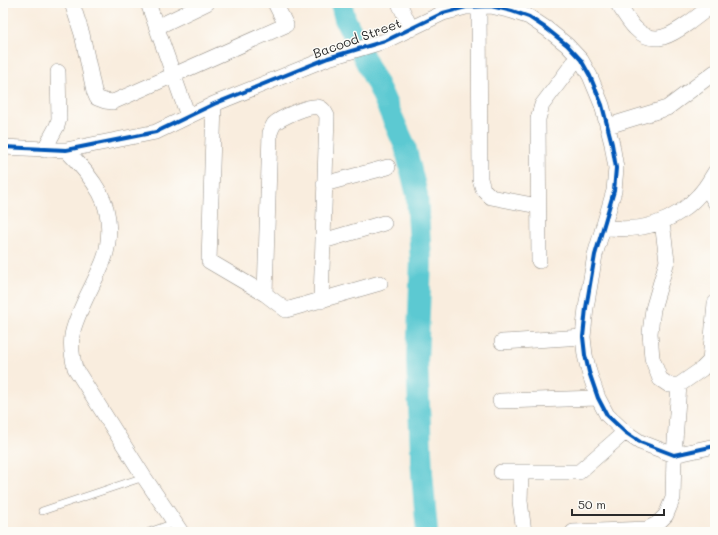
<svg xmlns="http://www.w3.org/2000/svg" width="718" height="535" font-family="Mali,sans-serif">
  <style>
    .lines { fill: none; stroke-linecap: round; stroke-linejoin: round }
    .river { stroke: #5cc9d2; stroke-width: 22 }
    .service-casing { stroke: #928c84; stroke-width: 8 }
    .minor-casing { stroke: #928c84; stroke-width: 16 }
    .service { stroke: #fff; stroke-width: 7 }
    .minor { stroke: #fff; stroke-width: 15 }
    .cycleway-casing { stroke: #fdfcf7; stroke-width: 6 }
    .cycleway { stroke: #0057b8; stroke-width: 4 }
    .labels { text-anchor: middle; stroke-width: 3; stroke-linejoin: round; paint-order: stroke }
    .street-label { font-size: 13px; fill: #2b2b2b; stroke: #fdfcf7 }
  </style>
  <rect width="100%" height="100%" fill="#fdfcf7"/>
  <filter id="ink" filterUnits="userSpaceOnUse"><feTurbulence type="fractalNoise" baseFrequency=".025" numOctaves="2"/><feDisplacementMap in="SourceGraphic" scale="8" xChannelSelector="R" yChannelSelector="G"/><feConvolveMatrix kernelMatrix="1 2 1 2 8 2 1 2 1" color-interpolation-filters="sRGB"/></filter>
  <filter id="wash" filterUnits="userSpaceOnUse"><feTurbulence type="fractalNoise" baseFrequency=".012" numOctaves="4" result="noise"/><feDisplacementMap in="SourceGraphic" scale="16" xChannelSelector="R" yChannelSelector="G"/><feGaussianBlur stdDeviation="0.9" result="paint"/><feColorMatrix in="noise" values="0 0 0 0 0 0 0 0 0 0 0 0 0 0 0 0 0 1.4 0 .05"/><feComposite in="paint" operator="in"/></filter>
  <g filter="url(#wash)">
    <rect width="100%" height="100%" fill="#f9edde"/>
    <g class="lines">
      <path class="river" d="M341 3 345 19 381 92 405 146 417 195 421 261 417 361 422 473 427 532"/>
    </g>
  </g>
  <g filter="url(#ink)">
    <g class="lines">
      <g class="service-casing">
        <path id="service" d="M42 511 144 477
          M149 532 174 523"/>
      </g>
      <g class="minor-casing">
        <path id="minor" d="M72 3 82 34 94 91 97 98 105 101 113 102 286 25 275 3
          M148 3 188 116
          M399 3 411 29
          M617 3C623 11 628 21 635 28 654 48 673 34 690 22 698 16 707 9 715 3
          M479 6 480 179 483 189 491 197 538 206
          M157 27 207 3
          M214 104 209 261 265 294 286 310 380 283
          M608 126 667 108 715 72
          M3 147 66 150 156 132 214 104 328 58 385 41 443 13 466 7 491 6 512 11 529 17 547 29 567 45 581 60 590 76 602 105 612 144 616 168 614 191 595 255 586 308 583 337 585 355 589 372 598 398 607 415 625 432 640 442 674 455 715 446
          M44 150 57 126 59 119 58 72
          M66 150C79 163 91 177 100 193 111 213 111 242 103 262 98 274 92 286 86 298 73 327 67 337 75 368L144 477 181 532
          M324 184 388 167
          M706 186 715 202
          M662 222 667 261 653 309 650 333 652 358 660 379 669 385H679L702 369 710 361 715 303
          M603 227C640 233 674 223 699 195 706 188 710 180 715 172
          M323 241 384 223
          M539 261 538 119 542 105 578 57
          M265 294 270 133C271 130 272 127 274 124 280 118 310 104 318 107 323 108 325 112 327 116L321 301
          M502 342 583 337
          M500 401 598 398
          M501 472H579L625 432
          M521 472 520 501 524 532
          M573 532 647 529 657 524 666 515 673 498 674 455 679 385"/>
      </g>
      <use href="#service" class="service"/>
      <use href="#minor" class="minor"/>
      <g class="cycleway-casing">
        <path id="cycleway" d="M3 147 66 150 156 132 214 104 328 58 385 41 443 13 466 7 491 6 512 11 529 17 547 29 567 45 581 60 590 76 602 105 612 144 616 168 614 191 595 255 586 308 583 337 585 355 589 372 598 398 607 415 625 432 640 442 674 455 715 446"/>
      </g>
      <use href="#cycleway" class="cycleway"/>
    </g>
  </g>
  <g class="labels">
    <g class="street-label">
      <text transform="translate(357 38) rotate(-20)" y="5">Bacood Street</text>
    </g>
  </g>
  <rect width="718" height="535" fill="none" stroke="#fdfcf7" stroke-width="16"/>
  <path d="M572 509v6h92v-6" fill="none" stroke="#2b2b2b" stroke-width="2"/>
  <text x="578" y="509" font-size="12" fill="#2b2b2b" stroke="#fdfcf7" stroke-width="3" paint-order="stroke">50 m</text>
</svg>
